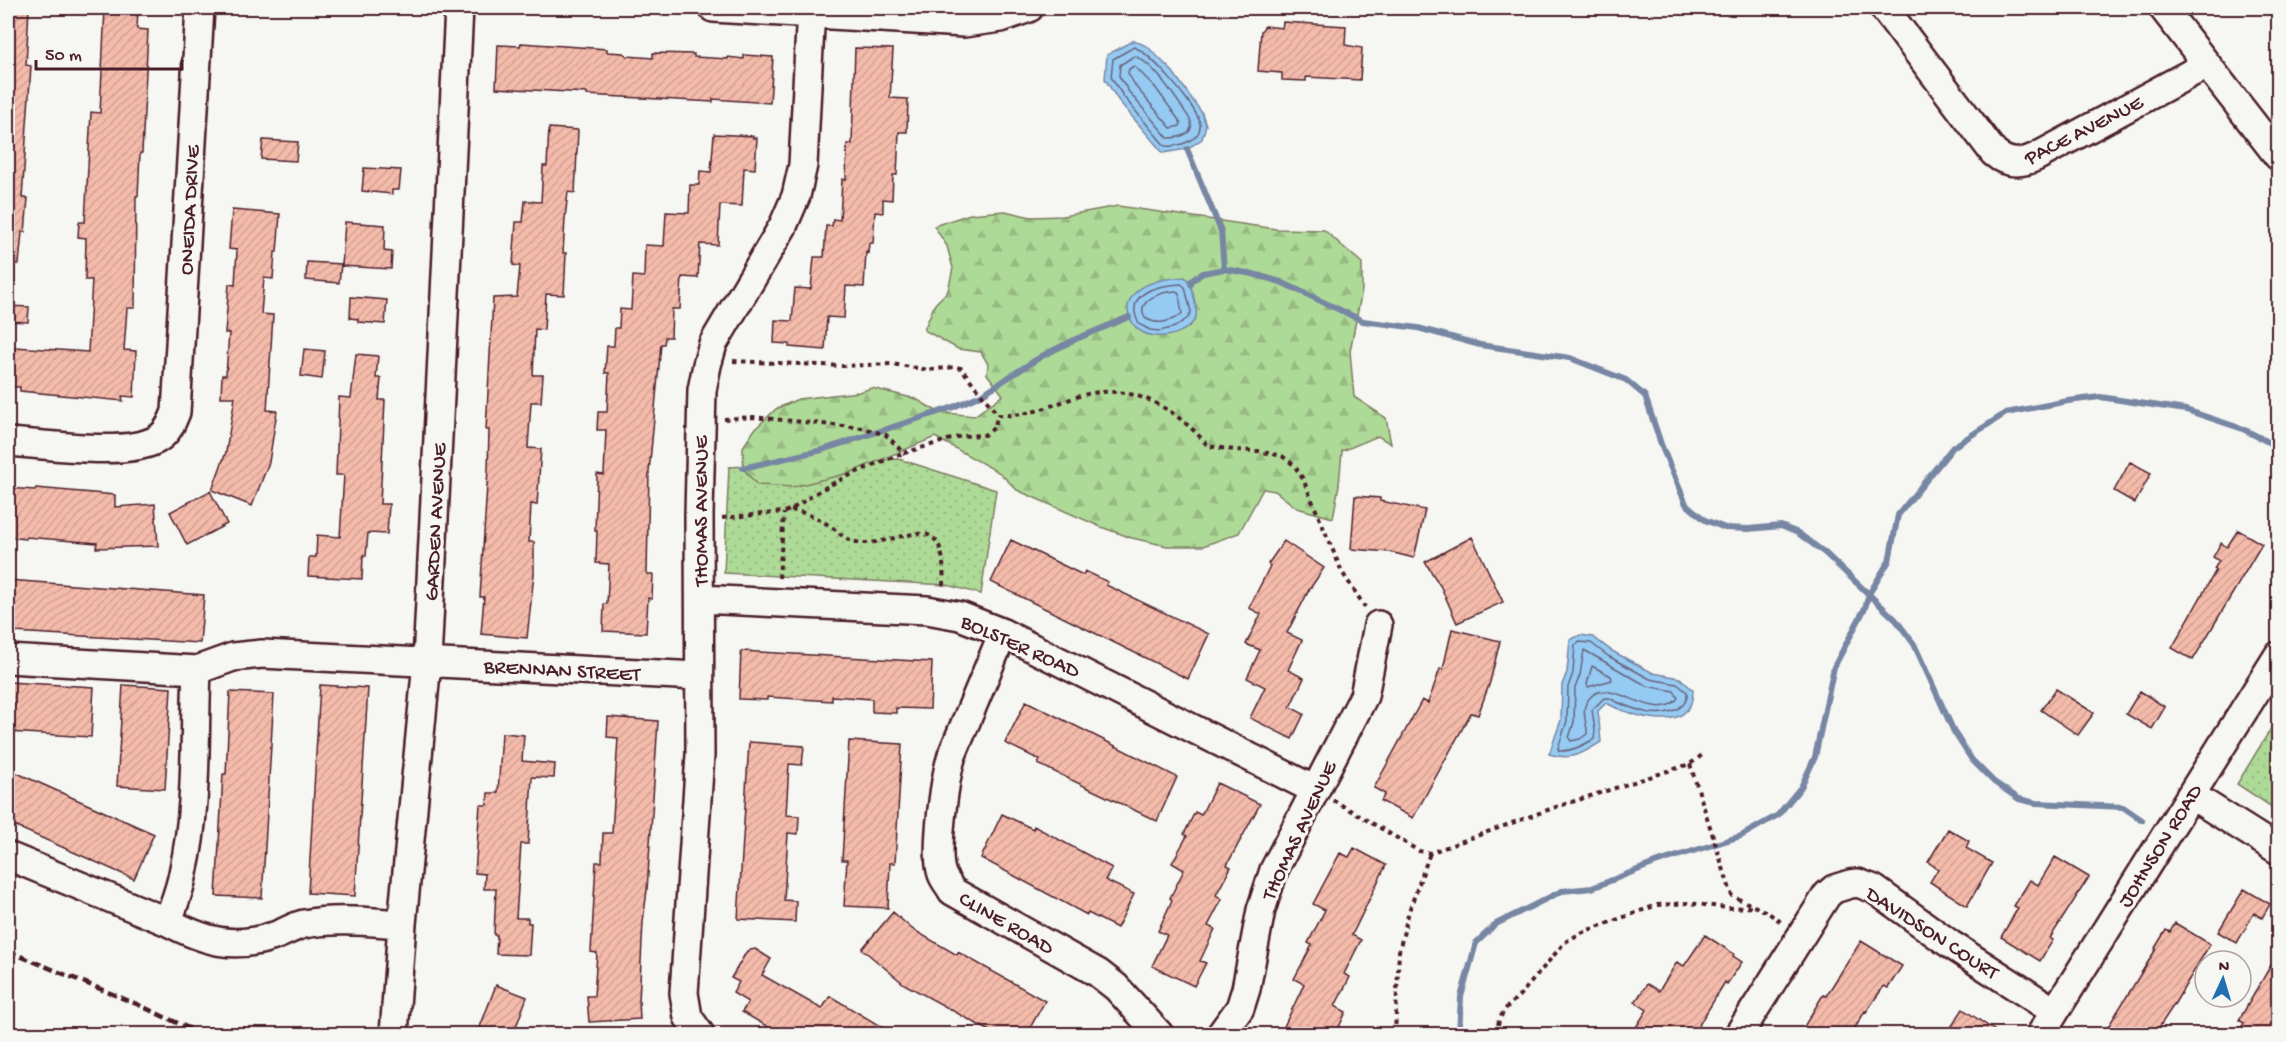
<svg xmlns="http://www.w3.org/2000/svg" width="2286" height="1042" font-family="'Gochi Hand',sans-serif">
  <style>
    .grass { fill: url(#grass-dots); stroke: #7c7c61; stroke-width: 1.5 }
    .forest { fill: url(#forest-firs); stroke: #7c7c61; stroke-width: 1.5 }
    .water { fill: #95caf3; stroke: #7786a3; stroke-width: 1.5 }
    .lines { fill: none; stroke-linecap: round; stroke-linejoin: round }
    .shore { stroke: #68637b; stroke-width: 1.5 }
    .stream { stroke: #7786a3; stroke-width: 6 }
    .building { fill: url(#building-hatch); stroke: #4a1f2b; stroke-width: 1.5 }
    .minor-casing { stroke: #4a1f2b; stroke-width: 32 }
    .path { stroke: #4a1f2b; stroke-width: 4; stroke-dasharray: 4.5 4.5; stroke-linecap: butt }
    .minor { stroke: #f6f6f2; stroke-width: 27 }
    .rail { stroke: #4a1f2b; stroke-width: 4.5; stroke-dasharray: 9 4.5; stroke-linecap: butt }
    .labels { text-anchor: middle; stroke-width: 6; stroke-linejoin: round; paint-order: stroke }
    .street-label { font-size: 21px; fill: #4a1f2b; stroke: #f6f6f2 }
  </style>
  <defs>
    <pattern id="grass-dots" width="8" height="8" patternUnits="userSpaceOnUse" patternTransform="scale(1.5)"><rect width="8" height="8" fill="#aeda97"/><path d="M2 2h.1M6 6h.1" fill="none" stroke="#97bb82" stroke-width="1.8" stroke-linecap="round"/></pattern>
    <pattern id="forest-firs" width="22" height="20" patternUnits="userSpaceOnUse" patternTransform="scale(1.5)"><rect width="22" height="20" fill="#aeda97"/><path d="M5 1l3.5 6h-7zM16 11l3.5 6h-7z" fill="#97bb82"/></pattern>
    <pattern id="building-hatch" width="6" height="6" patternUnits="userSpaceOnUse" patternTransform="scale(1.5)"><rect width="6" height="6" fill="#f4bbab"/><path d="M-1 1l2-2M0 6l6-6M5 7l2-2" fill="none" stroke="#d3a093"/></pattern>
  </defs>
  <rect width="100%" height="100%" fill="#f6f6f2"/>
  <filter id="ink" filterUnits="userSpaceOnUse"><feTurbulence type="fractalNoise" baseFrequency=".0167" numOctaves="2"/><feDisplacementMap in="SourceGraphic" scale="12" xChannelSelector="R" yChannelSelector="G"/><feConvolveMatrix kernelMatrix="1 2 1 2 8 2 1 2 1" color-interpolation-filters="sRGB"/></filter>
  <g filter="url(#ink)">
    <path class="grass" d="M899 459 996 490 981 594 947 585 724 573 729 467Z
      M2278 717V811L2237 784Z"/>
    <path class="forest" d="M1118 206 1276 229 1324 230 1362 263V290L1350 351 1354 397 1386 418 1391 444 1378 436 1342 451 1339 485 1333 518 1297 508 1275 491 1263 489 1239 533 1203 546H1167L1132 538 1101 527 1017 490 1000 473 935 437 849 473 793 487 757 485 743 468V447L755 429 776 409 798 399 859 392 872 388 916 399 938 412 974 416 1003 395 987 374 988 364 981 352 958 349 924 330 935 304 948 291 953 268 947 246 934 226 970 214 1005 211 1031 217 1063 216Z"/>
    <path class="water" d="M1134 40 1148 47 1173 72 1202 113 1206 125 1202 139 1187 149 1163 153 1118 100 1105 79 1107 55Z
      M1185 277C1192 285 1193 293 1195 303 1196 309 1198 315 1194 321 1180 340 1141 343 1131 320 1127 313 1127 305 1131 298 1141 281 1168 278 1185 277Z
      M1580 635 1593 637 1612 651 1653 673 1680 678 1693 690C1694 737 1630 716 1606 703L1598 711 1601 742C1582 754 1571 761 1549 754L1561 720 1562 685 1567 672 1570 640Z"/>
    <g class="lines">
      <path class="shore" d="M1134 47C1150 52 1198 108 1200 124 1202 141 1177 147 1165 146L1123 96 1111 77 1113 59Z
        M1134 56C1154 62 1178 102 1190 119 1196 134 1180 138 1168 138L1129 92 1119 76 1120 65Z
        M1134 66 1155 87 1181 123 1180 126 1171 128 1136 87 1128 73 1129 69Z
        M1181 284 1185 287 1191 312 1188 318 1175 327 1160 331 1150 330 1139 324C1123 293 1157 285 1181 284Z
        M1176 291 1179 294 1182 314C1169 322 1158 326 1145 318 1135 300 1161 292 1176 291Z
        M1580 642 1591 643 1608 656 1650 679 1677 684 1687 692C1689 712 1660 716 1645 712 1634 709 1620 704 1609 698H1604L1592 710 1595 730 1594 739C1584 745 1571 752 1559 751L1558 748 1567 721 1568 687 1573 673 1575 645Z
        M1584 650 1647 686 1674 691 1678 698C1654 729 1602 664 1585 706 1582 715 1588 725 1587 734L1580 739 1571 741 1569 738 1574 722 1575 688 1580 675Z
        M1592 666 1611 676 1612 680 1588 687 1587 684Z"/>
      <path class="stream" d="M1187 149 1221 231 1224 269
        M1191 284V281L1203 273 1224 269 1253 274 1281 282 1363 321 1418 328 1480 345 1570 358 1626 380 1645 396 1662 447 1686 504 1705 520 1725 528 1748 529 1781 526 1798 533 1825 553 1896 620 1914 644 1954 732 1972 760 1994 782 2019 799 2036 803 2123 807 2142 820
        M743 468 822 450 951 408 981 395 1042 356 1076 339 1129 317
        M1459 1034 1461 997 1476 943 1496 924 1562 891 1592 888 1655 863 1741 836 1778 815 1801 787 1815 757 1834 667 1865 608 1869 594 1889 561 1898 515 1953 447 2006 413 2068 401 2100 397 2186 410 2243 429 2278 447"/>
    </g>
    <path class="building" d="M8 8H29L26 65 31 66 22 198H28L25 232H22L19 264H8Z
      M105 8H138L137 29 148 30 142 153H140L138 196H136L135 308H127L124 350 136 351 134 397 122 396 123 401 20 391V387H12L15 347 88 352 92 280H85L86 238 78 237 79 222H85L91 112 100 113Z
      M1283 22 1346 26 1345 45 1362 48 1360 80 1306 77V81L1282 80V73L1258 71 1261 31 1265 26 1282 28Z
      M521 43 607 49V52L623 53 627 56 653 58V53L694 54V57L728 59V57L744 59V55L773 57 770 103 713 99V102L587 95V93L496 88 498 45 520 46Z
      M855 48 893 49 890 98 908 99 907 132H899L897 175H893L892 200 883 199V213L875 212 873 243H869L868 253 866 252 864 287 846 286 844 318 827 317 825 350 789 347V344L774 343 775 320 792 321 795 288 811 289 814 257H824L826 226H832L833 219 840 220 842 179 846 180 847 144H852Z
      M549 128 578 130 575 193 568 192 565 218 563 253H566L564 295 546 294 544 330 535 329 533 375H543L541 402H531L528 448 541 449 537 505 531 504 529 542H534V574L527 638 481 634 484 597H480L488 469 489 430H486L493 298 517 297 520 266 513 265 516 222H523L525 201 541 202 543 166H547Z
      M714 134 753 136V138H757L755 169 744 168 742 206 720 205 718 245 700 244 698 278 682 277 680 309H672L671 337H665L664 344H661L649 472 647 574H653L652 599 648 598 646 633 603 631 604 604H607L609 564 596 563 597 531H595L597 474 604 475 606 430H597L598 412H607L609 373H605L607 346H614L615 328H619L620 309 631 310 633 276 644 277 645 245 664 246 666 212 689 213 690 185H699L700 171 711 172Z
      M263 140 298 142 296 161 261 159Z
      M364 168 401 170 399 190H392V194L362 191Z
      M232 210 280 214 277 252H275L273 279 264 278 261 314 273 315 267 410 277 411 269 462 252 506 212 490 226 452 235 397H221L222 375H226L229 333H225L229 284 235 285 237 250 229 249Z
      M345 222 385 225 384 251 392 252 391 269 342 266Z
      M307 262 341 264 339 283 306 280Z
      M351 297 387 300 385 324 358 322V319L350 318Z
      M8 306 29 307 28 322 8 321Z
      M304 349 325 351 322 379 301 376Z
      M356 354 378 356 376 378H381L379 400H385L380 504H389L387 534 368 533 366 556 363 555 362 579 308 576 309 557H316L317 535 340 537 344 475H336L339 397 351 398Z
      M2130 462 2151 473 2135 503 2114 491Z
      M8 488 35 490 36 488 115 495V507L155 504 158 546 96 548 97 543 26 537V539L8 537Z
      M210 491 227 524 187 545 170 512Z
      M1355 496 1380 498V501L1425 510 1414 558 1390 552 1351 549Z
      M2238 530 2262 544 2193 660 2172 648 2216 570 2214 569 2219 561 2213 557 2221 543 2227 547Z
      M1472 537 1503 602 1457 623 1441 587 1425 562Z
      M1011 540 1083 575 1085 571 1108 582 1106 585 1209 634 1188 679 991 582Z
      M1284 541 1324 568 1309 590 1287 633 1302 640 1288 670 1304 678 1290 707 1304 714 1292 739 1250 718 1265 687 1247 678 1260 650 1246 644 1261 614 1249 608 1270 566 1268 564Z
      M8 580 204 595 200 643 14 632V628L8 627Z
      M1452 629 1500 641 1490 682 1478 715 1471 713 1413 818 1381 801 1385 794 1374 788 1422 700 1428 703 1440 669H1443Z
      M741 651 932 662 930 709 896 708V713L872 712V699L832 696V701L767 697V700L739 699Z
      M8 682 94 687 91 737 8 732Z
      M123 685 171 688 165 789 117 786Z
      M320 685 368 688 355 896 308 893Z
      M2056 689 2094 713 2078 735 2041 710Z
      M2140 691 2165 707 2152 729 2126 714Z
      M230 692 274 694 262 898 216 896 223 774H226Z
      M1026 701 1177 777 1157 821 1038 764 1040 760 1005 743Z
      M608 717 658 721 647 890 643 922 639 1001 640 1019 589 1022 587 996H594L597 953 591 952 596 862H602L603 833H612L618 738 607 737Z
      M502 733 524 735 522 761 555 764 554 778 532 777 528 844H521L516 918H528V923H531L529 955 496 954 497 935H494L496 889H484L485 874 475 873 480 805H487L488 793H498Z
      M849 741 902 744 895 863H890L888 908 844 906 847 860H842Z
      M749 742 804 746 802 765 789 764 786 815 799 816 798 834 788 833 784 900 796 901 795 922 738 919Z
      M8 769 154 834 134 879 8 823Z
      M1217 783 1260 804 1227 865 1231 867 1216 895 1222 899 1208 926 1215 929 1200 961 1206 963 1194 986 1152 966 1167 935 1158 931 1172 900 1170 898 1184 870 1172 863 1187 836 1184 834 1195 812 1201 815Z
      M1002 814 1033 829 1034 826 1112 868 1105 880 1134 894 1117 928 1088 913 1087 915 981 858Z
      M1948 829 1969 841 1966 848 1992 863 1967 906 1930 882 1938 869 1928 862Z
      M1354 848 1386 865 1352 935 1361 940 1344 974 1350 977 1335 1006 1346 1012 1335 1035H1280L1304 984 1294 979 1312 945 1308 943 1325 910 1313 904 1340 853 1349 857Z
      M2055 857 2089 877 2050 938 2053 940 2040 961 2001 937 2018 908 2014 906 2030 880 2038 885Z
      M2244 889 2270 904 2262 918 2254 913 2237 943 2218 932Z
      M893 912 912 929 957 955 958 952 1045 1001 1026 1035H997L904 984 862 949Z
      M2175 923 2210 944 2175 1003 2154 1035H2103L2156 949 2155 948 2166 930 2170 932Z
      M1705 935 1734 954 1733 956 1742 962 1727 984 1725 982 1693 1035H1631L1647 1010 1635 1002 1647 984 1659 991 1677 962 1684 966Z
      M1861 941 1902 966 1888 988 1884 986 1866 1012 1865 1011 1851 1035H1799L1823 995 1826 996Z
      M755 949 771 959 762 975 822 1009 830 996 895 1035H782L742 1012 748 1002 733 993 739 982 731 978 747 951Z
      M2278 953V1035H2237L2244 1023 2239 1020Z
      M496 985 527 997 513 1035H477Z
      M1963 1009 2001 1035H1946Z"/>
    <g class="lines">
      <g class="minor-casing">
        <path id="minor" d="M713 8 964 23 1001 18 1029 8
          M1884 8 1994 153C2008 165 2021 164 2036 157L2206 65
          M2163 8 2278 156
          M8 442C44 444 130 458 159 438 168 432 172 422 176 412L200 8
          M700 599 927 610 960 616 1003 633 1315 790
          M1003 633 952 755C945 777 934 854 942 874 944 880 949 885 952 891L1098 973 1116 987 1159 1034
          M8 659 197 670 233 657 262 654 698 676
          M2191 795 2278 850
          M8 856 168 922C205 941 233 950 274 936 284 933 294 926 304 924 336 918 370 922 402 924
          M168 922C173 906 180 890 183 873 198 809 194 736 197 670
          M394 1034 402 924 427 662 459 8
          M700 1034 688 1017 684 993 700 755 699 514 702 390 707 365 713 344 783 226 796 196 803 165 811 8
          M1221 1034 1240 1008 1246 989 1261 910 1274 870 1364 696 1378 625
          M1739 1034 1827 895 1834 889 1850 884 1858 883 1874 889 1950 944 2054 1011
          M2041 1034 2278 656"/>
      </g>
      <path class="path" d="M733 361 843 366 892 364 929 370 954 367 961 368 998 415
        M724 419 753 417 863 428 886 435 904 453 961 436 984 435 994 428 998 415C1032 417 1052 404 1083 395 1133 382 1177 409 1208 446L1234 450 1258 451 1282 456 1294 465 1303 479 1342 572 1365 607
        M791 510C807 513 819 518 833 528 839 533 844 538 852 541 892 554 949 494 943 586
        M722 518 784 512C797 508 808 497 821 490 847 475 876 464 904 453
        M779 578 784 513
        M1690 764 1732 896 1767 912 1784 924
        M1333 800 1419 851 1430 853 1553 808 1690 764 1705 753
        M1395 1034 1399 951 1409 911 1430 853
        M1497 1034 1499 1019 1507 1007 1522 993 1565 942 1583 932 1657 905 1689 903 1728 908 1756 907"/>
      <use href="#minor" class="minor"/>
      <path class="rail" d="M8 951 139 1005 201 1034"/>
    </g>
  </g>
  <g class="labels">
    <g class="street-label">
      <text transform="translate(2083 129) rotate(-27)" y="7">PACE AVENUE</text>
      <text transform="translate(188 210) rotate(-87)" y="7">ONEIDA DRIVE</text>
      <text transform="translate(700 511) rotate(-90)" y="7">THOMAS AVENUE</text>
      <text transform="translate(434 522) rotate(-87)" y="7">GARDEN AVENUE</text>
      <text transform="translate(1021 645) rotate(24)" y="7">BOLSTER ROAD</text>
      <text transform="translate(562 669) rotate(3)" y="7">BRENNAN STREET</text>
      <text transform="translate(1298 830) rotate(-65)" y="7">THOMAS AVENUE</text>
      <text transform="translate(2159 845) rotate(-58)" y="7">JOHNSON ROAD</text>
      <text transform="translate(1007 922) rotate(30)" y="7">CLINE ROAD</text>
      <text transform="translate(1933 932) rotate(33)" y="7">DAVIDSON COURT</text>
    </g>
  </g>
  <rect width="2286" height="1042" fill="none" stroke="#f6f6f2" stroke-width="30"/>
  <rect x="15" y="15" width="2256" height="1012" fill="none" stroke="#4a1f2b" stroke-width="2" filter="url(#ink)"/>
  <g transform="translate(2223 979) rotate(4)"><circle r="28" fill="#f6f6f2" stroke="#b1a0a2" stroke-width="1.5"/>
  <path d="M0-4.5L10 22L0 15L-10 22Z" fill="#1f6fb2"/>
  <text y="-9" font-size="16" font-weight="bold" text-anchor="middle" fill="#4a1f2b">N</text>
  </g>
  <path d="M36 60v9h146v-9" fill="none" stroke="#4a1f2b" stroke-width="3"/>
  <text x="45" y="60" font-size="18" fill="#4a1f2b" stroke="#f6f6f2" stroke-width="4.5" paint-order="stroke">50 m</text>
</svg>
